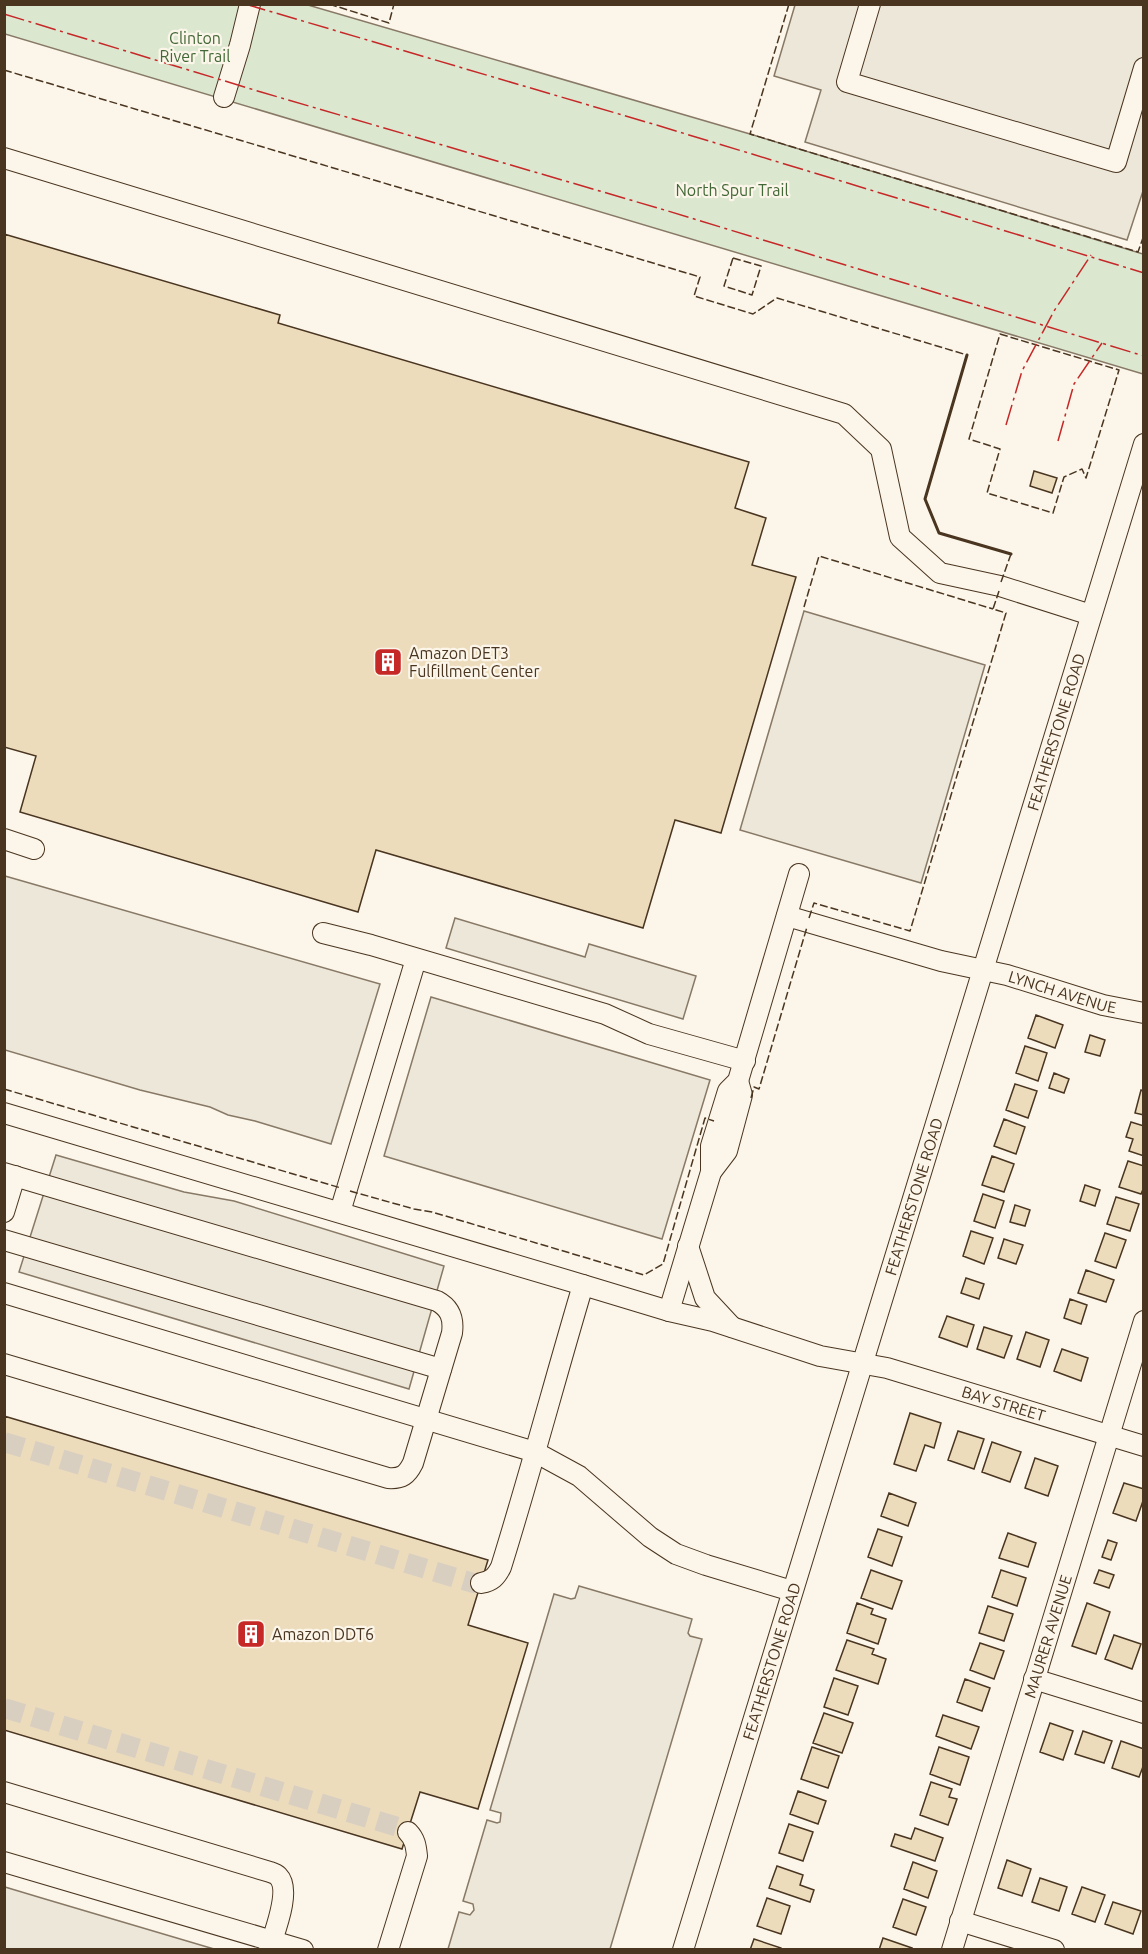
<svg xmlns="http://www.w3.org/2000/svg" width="1148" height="1954" font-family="Ubuntu,sans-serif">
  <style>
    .green { fill: #dce7d0; stroke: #887966; stroke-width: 1.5 }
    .parking { fill: #ede7d9; stroke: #887966; stroke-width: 1.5 }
    .building { fill: #ecdcbc; stroke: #4a3520; stroke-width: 1.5 }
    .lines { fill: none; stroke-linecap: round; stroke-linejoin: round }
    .minor-tunnel { stroke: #d8cfc1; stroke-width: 20; stroke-dasharray: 20 10; stroke-linecap: butt }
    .minor-casing { stroke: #4a3520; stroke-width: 22 }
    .minor { stroke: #fbf6e9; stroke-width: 20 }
    .fence { stroke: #4a3520; stroke-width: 1.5; stroke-dasharray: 8 3; stroke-linecap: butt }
    .wall { stroke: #4a3520; stroke-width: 3 }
    .power { stroke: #c62828; stroke-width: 1.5; stroke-dasharray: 21 4.5 3 4.5; stroke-linecap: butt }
    .labels { text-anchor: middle; stroke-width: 4.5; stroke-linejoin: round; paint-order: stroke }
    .park-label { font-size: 16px; fill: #436837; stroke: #fbf6e9 }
    .poi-label { font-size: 16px; fill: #4a3520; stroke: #fbf6e9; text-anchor: start }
    .street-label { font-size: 16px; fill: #4a3520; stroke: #fbf6e9 }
  </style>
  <rect width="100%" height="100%" fill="#fbf6e9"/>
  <path class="green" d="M4 5H308L750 134 1143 254V374L5 34Z"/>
  <path class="parking" d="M795 5H1143V191L1127 240 805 142 821 90 774 76Z
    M804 611 985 665 921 883 740 830Z
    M5 876 380 984 331 1144 255 1121 228 1115 210 1107 140 1090 5 1050Z
    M455 918 585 957 589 944 696 976 683 1019 446 948Z
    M431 997 710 1080 662 1239 384 1156Z
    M56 1155 184 1192 234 1201 444 1266 409 1389 19 1272Z
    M579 1586 692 1619 688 1633 690 1636 702 1639 610 1949H448L459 1912 470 1915 474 1910 473 1904 463 1901 487 1820 497 1823 500 1822 501 1813 490 1810 554 1594 571 1599 575 1598Z
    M5 1887 45 1899 214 1949H5Z"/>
  <path class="building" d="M4 234 280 315 278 323 749 462 735 508 766 518 752 565 796 577 721 833 675 820 643 928 376 850 358 912 20 812 36 756 4 747Z
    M1034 471 1057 478 1052 493 1030 486Z
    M1036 1015 1063 1025 1055 1048 1028 1038Z
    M1090 1035 1105 1040 1100 1056 1085 1052Z
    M1025 1046 1047 1053 1038 1081 1016 1073Z
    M1054 1073 1069 1079 1064 1093 1049 1088Z
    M1015 1084 1037 1091 1028 1118 1006 1110Z
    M1141 1090 1144 1091V1115L1135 1113Z
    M1004 1119 1025 1127 1016 1154 994 1146Z
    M1131 1122 1144 1126V1156L1129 1151 1133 1139 1126 1137Z
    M992 1156 1014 1164 1004 1192 982 1185Z
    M1128 1161 1144 1166V1187L1141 1194 1119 1187Z
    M1085 1185 1100 1190 1095 1206 1080 1201Z
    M983 1194 1004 1201 995 1228 974 1221Z
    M1116 1197 1139 1204 1130 1231 1107 1224Z
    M1015 1205 1030 1210 1025 1226 1010 1222Z
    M971 1231 993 1238 984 1264 963 1256Z
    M1105 1233 1126 1240 1116 1268 1095 1261Z
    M1004 1239 1023 1245 1016 1264 998 1258Z
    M1086 1270 1114 1280 1106 1302 1078 1293Z
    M966 1278 984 1284 979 1299 961 1293Z
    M1070 1299 1087 1305 1081 1324 1064 1318Z
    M947 1316 974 1325 967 1347 939 1337Z
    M984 1327 1012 1336 1004 1358 977 1349Z
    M1026 1332 1049 1340 1040 1367 1017 1359Z
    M1062 1349 1088 1358 1081 1381 1054 1371Z
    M910 1413 941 1423 934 1448 925 1445 916 1471 894 1464Z
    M4 1416 488 1560 468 1625 528 1643 478 1809 420 1792 402 1849 4 1730Z
    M958 1431 984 1439 974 1469 948 1460Z
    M992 1442 1021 1452 1010 1482 982 1472Z
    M1035 1458 1058 1466 1048 1496 1025 1488Z
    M1124 1483 1144 1489V1498L1136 1521 1113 1513Z
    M889 1493 916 1503 908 1526 881 1516Z
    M878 1529 902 1537 892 1566 868 1557Z
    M1008 1533 1036 1543 1028 1567 999 1558Z
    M1108 1540 1117 1543 1111 1560 1102 1557Z
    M871 1570 902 1581 892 1609 861 1598Z
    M1001 1570 1026 1578 1017 1606 992 1597Z
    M1099 1570 1114 1575 1109 1588 1094 1583Z
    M857 1603 873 1609 871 1614 886 1619 878 1644 847 1633Z
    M1087 1603 1110 1612 1096 1654 1072 1646Z
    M988 1606 1013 1614 1004 1641 979 1633Z
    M1114 1635 1141 1644 1132 1669 1105 1659Z
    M847 1640 874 1649 872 1654 886 1659 878 1684 836 1670Z
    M980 1643 1004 1651 994 1679 970 1670Z
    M834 1678 858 1686 848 1715 824 1707Z
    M965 1679 990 1688 982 1711 957 1702Z
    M824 1713 853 1723 842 1753 813 1743Z
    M943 1715 979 1727 971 1749 936 1736Z
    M1050 1723 1073 1731 1063 1760 1040 1752Z
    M1083 1731 1112 1741 1104 1763 1075 1754Z
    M1121 1741 1144 1749V1764L1139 1777 1112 1768Z
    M812 1747 839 1756 828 1788 801 1779Z
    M939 1747 969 1757 960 1785 930 1774Z
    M931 1782 952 1789 949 1797 957 1799 948 1825 920 1815Z
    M798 1791 826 1801 818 1824 790 1814Z
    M789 1824 813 1832 803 1861 779 1853Z
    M915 1828 943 1838 935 1861 891 1846 895 1834 911 1839Z
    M1007 1860 1031 1869 1022 1896 998 1888Z
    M913 1862 937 1871 928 1898 904 1889Z
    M777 1866 803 1875 800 1885 814 1890 810 1902 769 1888Z
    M1040 1878 1067 1887 1059 1911 1032 1902Z
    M1082 1887 1105 1895 1095 1922 1072 1914Z
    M767 1898 790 1906 781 1934 757 1926Z
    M903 1899 926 1907 916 1935 893 1927Z
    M1113 1902 1141 1911 1133 1934 1105 1924Z
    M883 1938 912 1948 911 1950H879Z
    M754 1939 781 1948V1950H750Z"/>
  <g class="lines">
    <path class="minor-tunnel" d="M4 1442 473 1583H481
      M4 1708 398 1827 408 1832"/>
    <g class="minor-casing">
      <g id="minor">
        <path d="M870 4 847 82 1116 162 1144 68"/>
        <path d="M224 97 240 45 250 4"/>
        <path d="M4 158 844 414 881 449 900 537 940 573 1000 586 1091 615"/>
        <path d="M4 839 34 849"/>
        <path id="s1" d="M787 916 941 961 1007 975 1103 1005 1144 1013"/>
        <path d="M323 933 371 945 605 1014 649 1034 745 1061"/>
        <path d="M4 1113 583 1285"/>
        <path d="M711 1172 727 1151 742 1095 738 1081"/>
        <path d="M4 1173 437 1301C450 1308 454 1318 452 1333L413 1463C407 1475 402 1479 388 1478L4 1364"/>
        <path d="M4 1212 15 1176"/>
        <path d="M340 1212 416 959"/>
        <path d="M4 1240 441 1369"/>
        <path d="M688 1246 705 1298 732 1327"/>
        <path d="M4 1293 535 1452 579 1476 650 1537 676 1554 706 1565 792 1591"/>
        <path d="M669 1311 711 1172V1146L728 1091 738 1081 799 874"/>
        <path id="s2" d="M481 1583C492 1581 496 1577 501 1567 530 1474 555 1379 583 1285L669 1311 713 1321 820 1356 887 1368 1144 1446"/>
        <path d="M1034 1679 1144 1713"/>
        <path d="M4 1792 270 1872C273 1873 276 1874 278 1876 292 1890 274 1933 269 1950"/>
        <path d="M4 1862 303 1950"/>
        <path d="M960 1921 1054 1950"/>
        <path d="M388 1950 417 1856C416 1846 415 1839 408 1832"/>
        <path id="s3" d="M683 1950 1144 444"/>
        <path id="s4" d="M952 1950 1144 1321"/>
      </g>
    </g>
    <use href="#minor" class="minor"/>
    <path class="fence" d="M329 4 389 23 394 4
      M789 4 750 134 1138 252 1144 235
      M4 70 700 277 694 296 753 314 777 298 967 355
      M733 258 761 266 752 295 724 286Z
      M1000 334 1119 370 1086 478 1082 469 1064 477 1053 513 987 493 1000 449 969 439Z
      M1001 582 1011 554
      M804 607 819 556 993 609
      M809 918 814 903 910 931 1006 613 993 609 999 591
      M4 1089 341 1188
      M751 1098 754 1087 759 1089 807 927
      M350 1191 414 1209 432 1212 644 1275 663 1264 705 1118 714 1121"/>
    <path class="wall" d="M967 355 925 499 939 533 1011 554"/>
    <path class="power" d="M245 4 653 124 1144 273
      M4 14 261 92 668 211 1144 356
      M1006 425 1022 371 1054 311 1091 255
      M1058 441 1074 384 1102 343"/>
  </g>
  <defs>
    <g id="building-square" transform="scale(1.5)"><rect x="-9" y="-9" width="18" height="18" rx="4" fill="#c62828" stroke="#fbf6e9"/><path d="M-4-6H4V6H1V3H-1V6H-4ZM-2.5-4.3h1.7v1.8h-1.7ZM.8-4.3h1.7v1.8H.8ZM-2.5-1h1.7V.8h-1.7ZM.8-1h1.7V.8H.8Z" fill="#fff"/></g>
  </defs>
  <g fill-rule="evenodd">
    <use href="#building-square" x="388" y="662"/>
    <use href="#building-square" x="251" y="1634"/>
  </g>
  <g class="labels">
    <g class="park-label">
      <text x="195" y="44">Clinton<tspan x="195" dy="18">River Trail</tspan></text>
      <text x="732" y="196">North Spur Trail</text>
    </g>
    <g class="poi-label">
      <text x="409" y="659">Amazon DET3<tspan x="409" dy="18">Fulfillment Center</tspan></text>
      <text x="272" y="1640">Amazon DDT6</text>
    </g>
    <g class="street-label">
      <text dy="6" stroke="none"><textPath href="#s3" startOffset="1274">FEATHERSTONE ROAD</textPath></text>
      <text dy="6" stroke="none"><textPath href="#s1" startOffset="286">LYNCH AVENUE</textPath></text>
      <text dy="6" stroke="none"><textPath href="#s3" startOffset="788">FEATHERSTONE ROAD</textPath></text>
      <text dy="6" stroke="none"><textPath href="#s2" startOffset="758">BAY STREET</textPath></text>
      <text dy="6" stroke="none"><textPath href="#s4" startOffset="328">MAURER AVENUE</textPath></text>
      <text dy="6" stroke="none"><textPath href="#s3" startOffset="302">FEATHERSTONE ROAD</textPath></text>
    </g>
  </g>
  <rect width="1148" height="1954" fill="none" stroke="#4a3520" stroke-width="12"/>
</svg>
